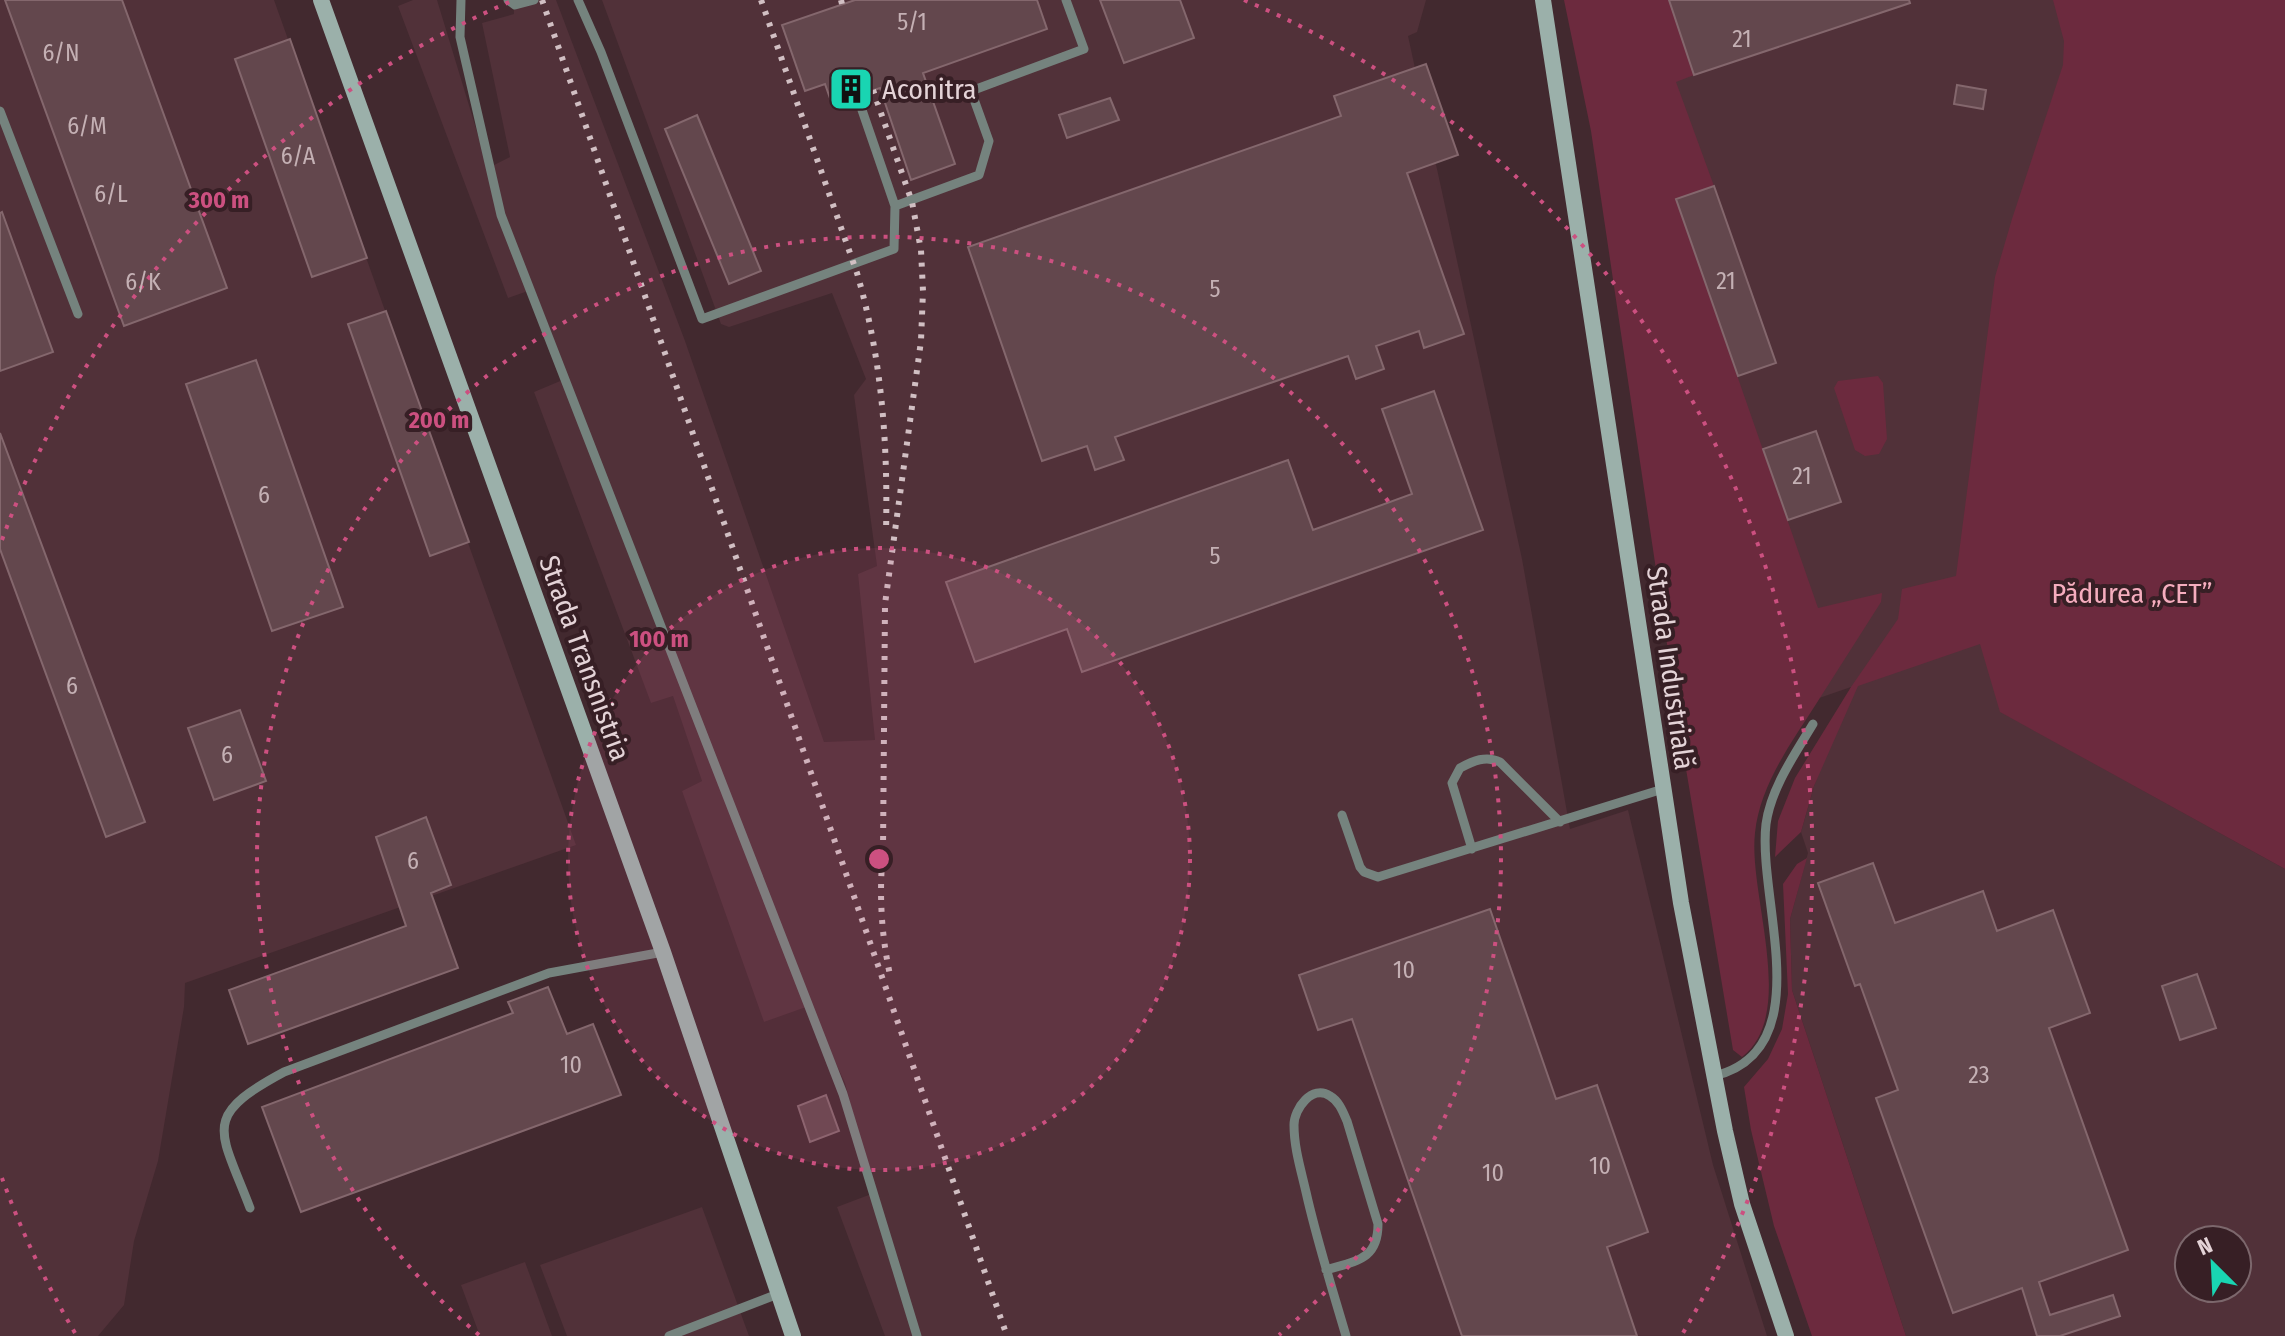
<svg xmlns="http://www.w3.org/2000/svg" width="2285" height="1336" font-family="'Fira Sans Condensed',sans-serif">
  <style>
    .built { fill: #513139; fill-rule: evenodd }
    .green { fill: #6c2a3e }
    .building { fill: #63474d; stroke: #84676d; stroke-width: 2 }
    .lines { fill: none; stroke-linecap: round; stroke-linejoin: round }
    .lane { stroke: #75837e; stroke-width: 9 }
    .secondary { stroke: #9bb0aa; stroke-width: 16 }
    .rail { stroke: #d1bfc3; stroke-width: 6; stroke-dasharray: 4 8; stroke-linecap: butt }
    .ring { fill: none; stroke: #cc5080; stroke-width: 4; stroke-dasharray: 4 8 }
    .labels { text-anchor: middle; stroke-width: 8; stroke-linejoin: round; paint-order: stroke }
    .number-label { font-size: 24px; fill: #c4b0b4 }
    .poi-label { font-size: 28px; fill: #e4d3d7; stroke: #371f25; text-anchor: start }
    .park-label { font-size: 28px; fill: #f5adbe; stroke: #371f25 }
    .street-label { font-size: 28px; fill: #e4d3d7; stroke: #371f25 }
    .centre { fill: #cc5080; stroke: #371f25; stroke-width: 4 }
    .ring-label { font-size: 24px; text-anchor: middle; font-weight: bold; fill: #cc5080; stroke: #371f25; stroke-width: 8; stroke-linejoin: round; paint-order: stroke }
  </style>
  <rect width="100%" height="100%" fill="#42292f"/>
  <path class="built" d="M0 0H274L576 845 185 983 184 1007 158 1161 134 1241 124 1305 98 1336H0Z
    M413 0H437L488 168 510 157 482 23 514 14V0H556L685 341 824 742 875 740 858 574 877 566 854 395 866 379 832 293 729 327 721 324 602 0H1426L1417 32 1408 36 1522 559 1570 829 1628 810 1713 1165 1767 1336H885L837 1207 874 1193 845 1083 809 1006 764 1022 682 791 702 781 673 696 651 703 534 392 565 379 528 291 508 298 398 6Z
    M1601 0H2083L2001 712 2285 869V1336H1906L1792 990 1790 919 1808 853 1801 832 1814 786 1851 687 1703 738ZM2189 1240H2237V1288H2189Z
    M702 1207 749 1336H567L540 1265Z
    M525 1262 552 1336H480L461 1285Z"/>
  <path class="green" d="M1564 0H1669L1694 75 1676 82 1714 186 1676 200 1818 608 1882 593 1881 602C1860 635 1839 668 1818 701 1792 742 1760 784 1755 833 1748 894 1798 1014 1742 1057L1733 1050 1682 745 1591 131Z
    M2053 0H2285V869L2000 712 1980 644 1858 686 1814 786 1801 832 1775 857 1778 821 1795 778 1851 687 1898 619 1902 589 1956 576 1995 277 2012 219 2063 65 2064 41Z
    M1878 376 1883 383 1887 439 1879 454 1865 456 1855 450 1834 388 1838 381Z
    M1807 858 1790 919 1792 990 1906 1336H1812L1774 1226 1751 1130 1744 1087 1768 1059 1782 1029 1788 994 1783 884 1797 864Z"/>
  <path class="building" d="M5 0H122L227 288 124 326Z
    M855 0H1037L1047 29 923 73 955 164 911 180 880 88 832 104 825 84 805 91 782 25Z
    M1100 0H1180L1194 38 1124 63Z
    M1669 0H1909L1910 3 1694 75Z
    M290 39 367 258 312 277 235 59Z
    M1426 64 1458 155 1407 173 1464 334 1424 348 1419 331 1376 346 1384 369 1356 379 1348 356 1115 437 1124 460 1095 470 1087 446 1042 461 968 247 1341 116 1334 96Z
    M1957 85 1986 90 1983 109 1954 104Z
    M1110 98 1119 120 1067 138 1059 115Z
    M697 115 761 271 729 284 665 129Z
    M1714 186 1776 363 1738 376 1676 199Z
    M2 212 53 352 0 371V213Z
    M386 311 469 542 430 556 348 324Z
    M256 360 343 607 272 631 186 384Z
    M1434 391 1483 530 1082 672 1067 629 975 662 946 582 1288 460 1313 530 1412 494 1382 409Z
    M1816 431 1841 502 1788 520 1763 449Z
    M0 433 145 822 106 837 0 549Z
    M240 710 266 781 214 800 188 728Z
    M426 817 451 885 431 893 458 968 248 1044 229 990 406 926 376 837Z
    M1873 863 1895 923 1983 891 1997 931 2053 910 2090 1013 2049 1028 2128 1250 2039 1282 2050 1315 2113 1295 2120 1316 2060 1336H2037L2022 1288 1953 1313 1876 1098 1898 1090 1860 984 1855 986 1818 883Z
    M1490 909 1556 1099 1597 1085 1648 1232 1607 1247 1637 1336H1462L1352 1019 1318 1030 1299 975Z
    M2197 974 2216 1028 2180 1040 2162 986Z
    M548 987 567 1034 593 1024 621 1095 301 1212 262 1107 513 1013 508 1002Z
    M826 1095 839 1131 810 1142 798 1106Z"/>
  <g class="lines">
    <path class="lane" d="M461 0 460 37 501 215 843 1094 917 1336
      M508 0 515 5 534 0
      M578 0 601 52 702 319 894 249 895 206 979 175 989 141 971 91 1084 49 1066 0
      M862 110 895 206
      M0 111 78 314
      M1342 815 1360 867 1364 872 1378 877 1663 789
      M1472 849 1452 783 1460 768C1473 761 1486 755 1500 762L1560 822
      M1714 1076C1821 1050 1757 900 1766 824 1771 788 1795 754 1813 724
      M250 1208C220 1129 200 1117 284 1072L549 973 663 952
      M1326 1270C1356 1261 1378 1260 1378 1224L1347 1121C1343 1112 1339 1101 1330 1096 1312 1084 1294 1109 1294 1125 1294 1148 1301 1170 1306 1192 1317 1241 1332 1288 1346 1336
      M669 1336 778 1294"/>
    <path class="secondary" d="M321 0 663 952 793 1336
      M1543 0 1681 903 1725 1131 1742 1204 1786 1336"/>
    <path class="rail" d="M542 0 1007 1336
      M761 0 857 273C882 359 888 444 886 532
      M841 0 842 4
      M873 90 912 202 921 250 923 291 921 341 885 604 883 851C879 893 881 933 890 975"/>
  </g>
  <circle cx="879" cy="859" r="311" fill="#cc5080" fill-opacity=".12"/>
  <g class="ring">
    <circle cx="879" cy="859" r="311"/>
    <path d="M479 1335A622 622 0 1 1 1279 1335"/>
    <path d="M75 1333A933 933 0 0 1 2 1178M2 540A933 933 0 0 1 514 0M1244 0A933 933 0 0 1 1683 1333"/>
  </g>
  <defs>
    <g id="building-square" transform="scale(2.3)"><rect x="-9" y="-9" width="18" height="18" rx="4" fill="#19d5b2" stroke="#371f25"/><path d="M-4-6H4V6H1V3H-1V6H-4ZM-2.5-4.3h1.7v1.8h-1.7ZM.8-4.3h1.7v1.8H.8ZM-2.5-1h1.7V.8h-1.7ZM.8-1h1.7V.8H.8Z" fill="#111"/></g>
  </defs>
  <g fill-rule="evenodd">
    <use href="#building-square" x="851" y="89"/>
  </g>
  <g class="labels">
    <g class="number-label">
      <text x="912" y="30">5/1</text>
      <text x="1742" y="47">21</text>
      <text x="61" y="61">6/N</text>
      <text x="87" y="134">6/M</text>
      <text x="298" y="164">6/A</text>
      <text x="111" y="202">6/L</text>
      <text x="1726" y="289">21</text>
      <text x="143" y="290">6/K</text>
      <text x="1215" y="297">5</text>
      <text x="1802" y="484">21</text>
      <text x="264" y="503">6</text>
      <text x="1215" y="564">5</text>
      <text x="72" y="694">6</text>
      <text x="227" y="763">6</text>
      <text x="413" y="869">6</text>
      <text x="1404" y="978">10</text>
      <text x="571" y="1073">10</text>
      <text x="1979" y="1083">23</text>
      <text x="1600" y="1174">10</text>
      <text x="1493" y="1181">10</text>
    </g>
    <g class="poi-label">
      <text x="882" y="99">Aconitra</text>
    </g>
    <g class="park-label">
      <text x="2132" y="603">Pădurea „CET”</text>
    </g>
    <g class="street-label">
      <text transform="translate(585 658) rotate(70)" y="10">Strada Transnistria</text>
      <text transform="translate(1671 668) rotate(82)" y="10">Strada Industrială</text>
    </g>
  </g>
  <circle cx="879" cy="859" r="12" class="centre"/>
  <g class="ring-label">
    <text x="219" y="208">300 m</text>
    <text x="439" y="428">200 m</text>
    <text x="659" y="647">100 m</text>
  </g>
  <g transform="translate(2213 1264) rotate(336)"><circle r="38" fill="#371f25" stroke="#7c676c" stroke-width="2"/>
  <path d="M0-6L14 30L0 20L-14 30Z" fill="#19d5b2"/>
  <text y="-12" font-size="22" font-weight="bold" text-anchor="middle" fill="#e4d3d7">N</text>
  </g>
</svg>
